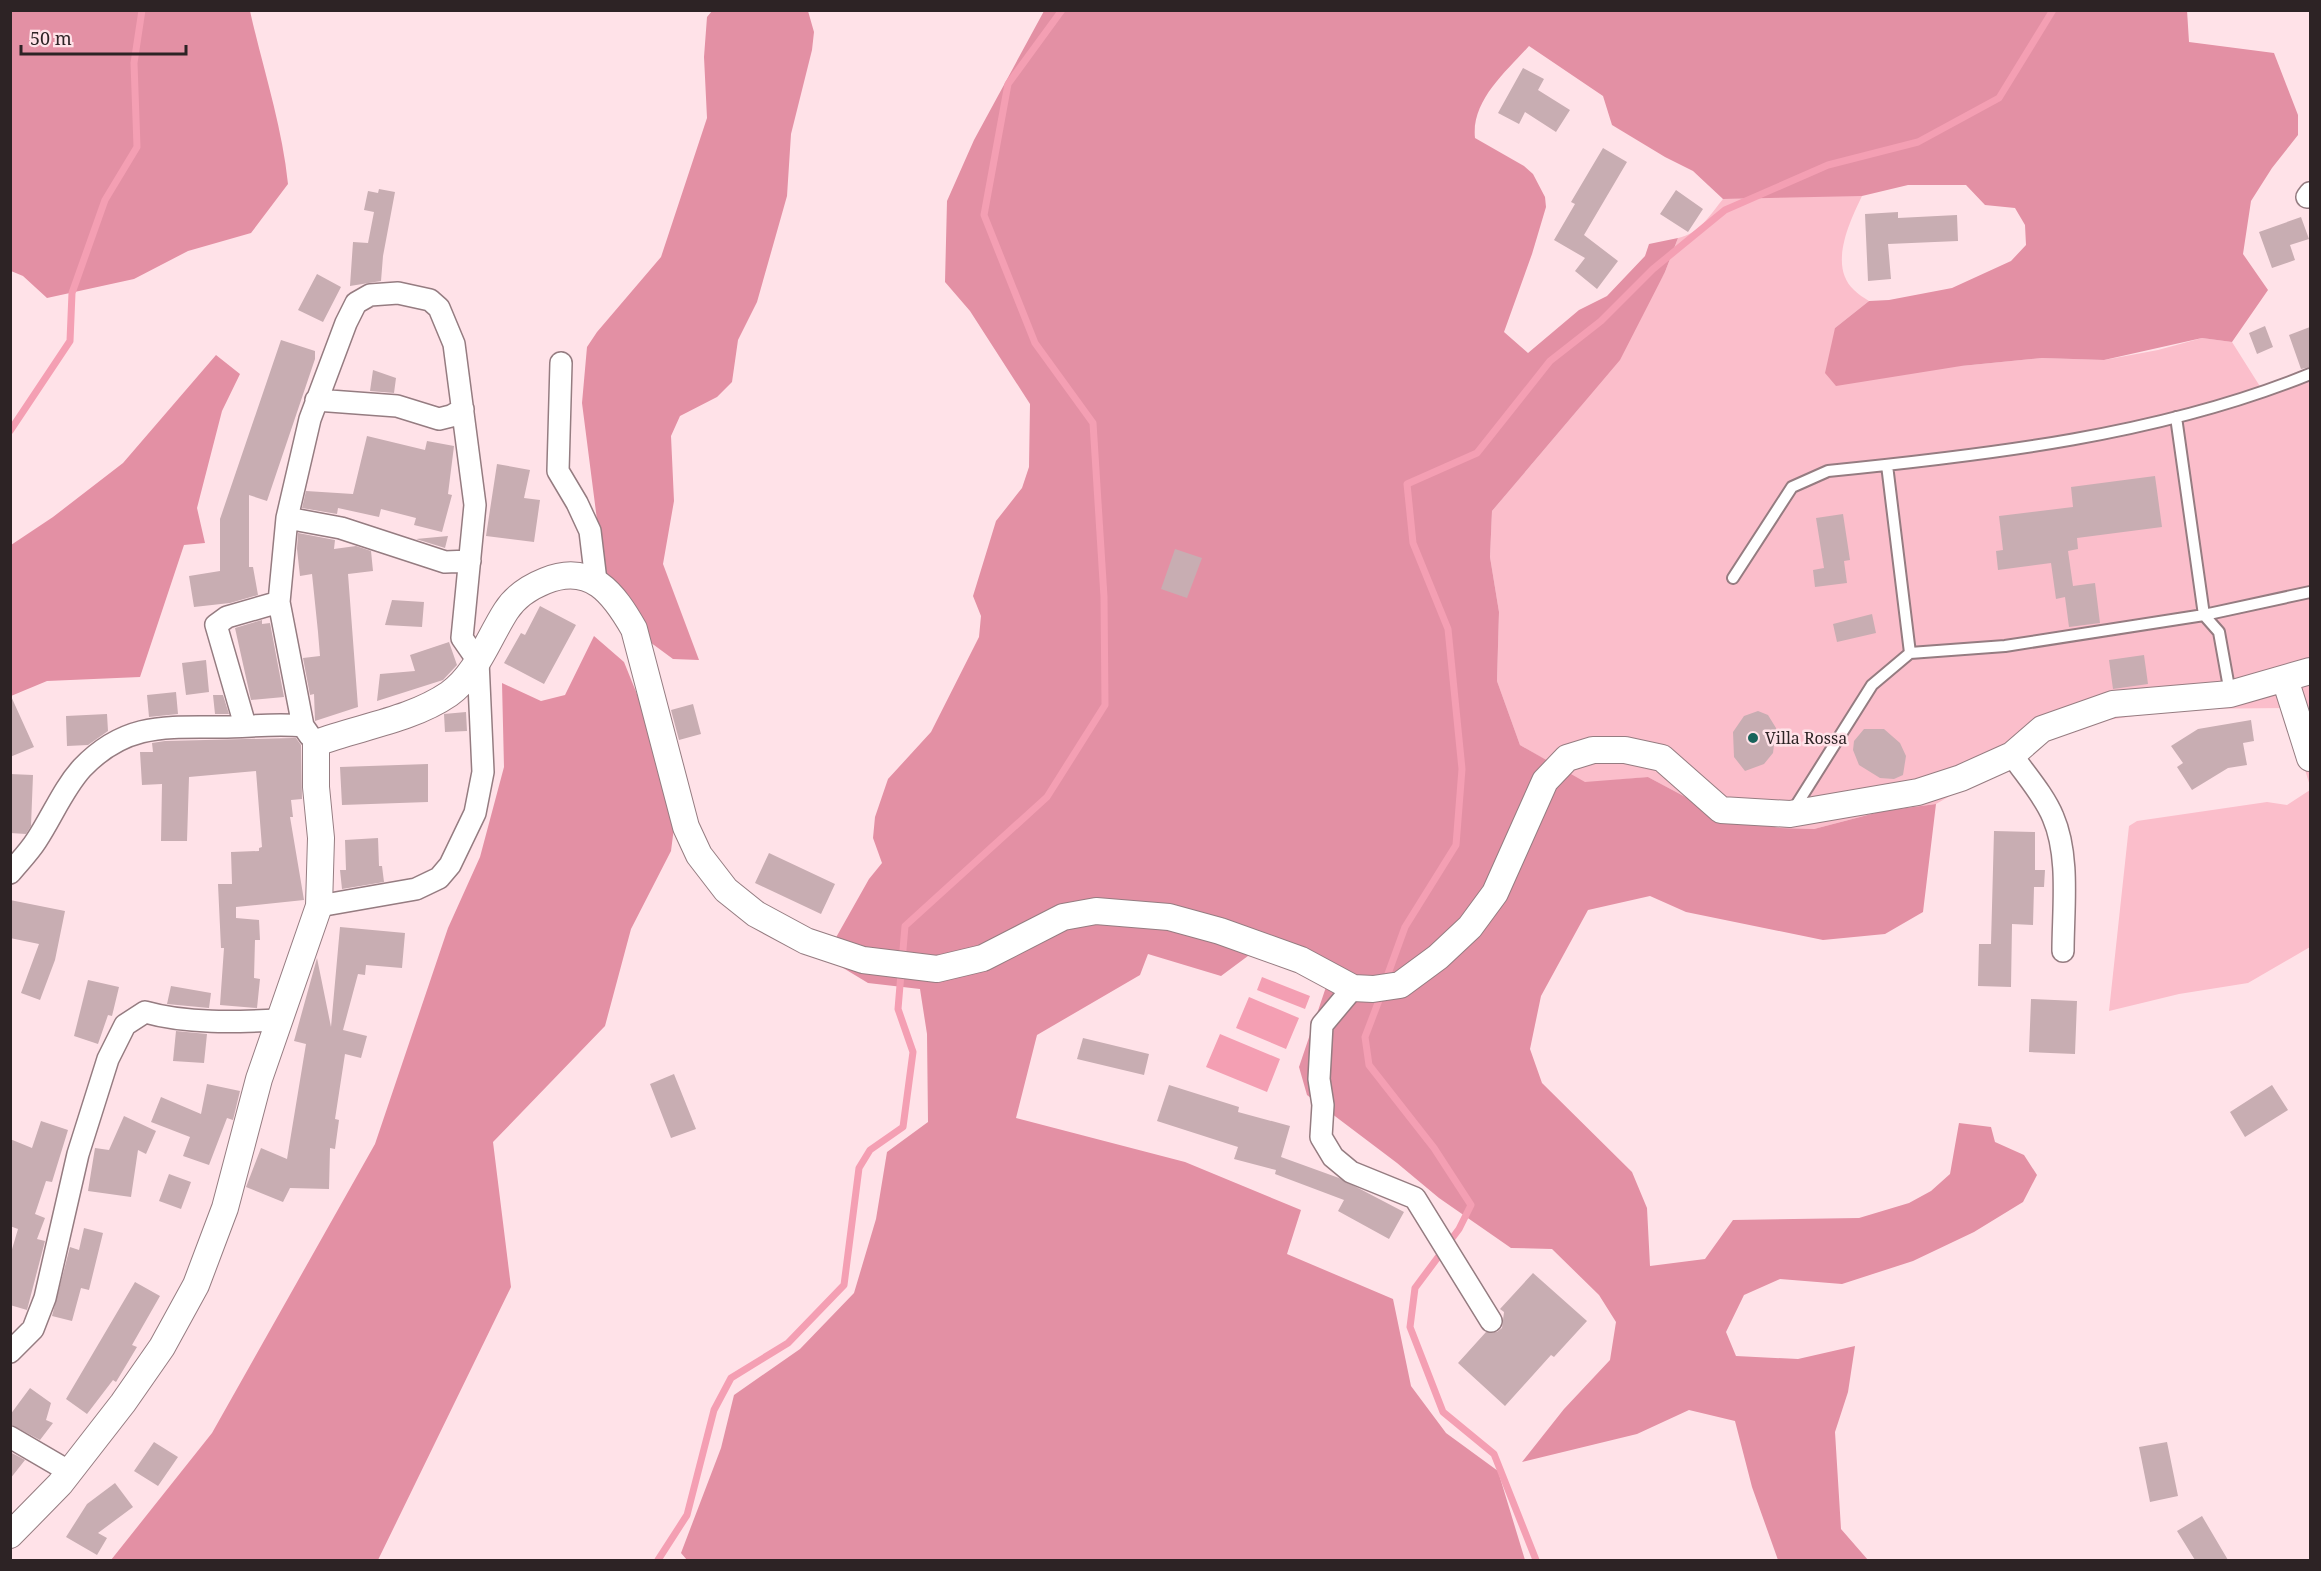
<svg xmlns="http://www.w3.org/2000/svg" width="2321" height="1571" font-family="'Noto Serif',serif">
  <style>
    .green { fill: #fbbecb }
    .forest { fill: #e390a4 }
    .water { fill: #f49fb3 }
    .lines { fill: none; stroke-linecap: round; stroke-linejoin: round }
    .stream { stroke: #f49fb3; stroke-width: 7 }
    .building { fill: #c8adb2 }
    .service-casing { stroke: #957c81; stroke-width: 14 }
    .minor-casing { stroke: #957c81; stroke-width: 24 }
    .tertiary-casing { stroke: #957c81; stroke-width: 28 }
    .service { stroke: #fff; stroke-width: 10 }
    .minor { stroke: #fff; stroke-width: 21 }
    .tertiary { stroke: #fff; stroke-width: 26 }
    .poi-dot { fill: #18635b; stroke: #ffe2e8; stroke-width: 2 }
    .labels { text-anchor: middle; stroke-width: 5; stroke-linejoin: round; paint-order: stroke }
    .poi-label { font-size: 16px; fill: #2d2325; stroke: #ffe2e8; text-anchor: start }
  </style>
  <rect width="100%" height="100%" fill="#ffe2e8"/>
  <path class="green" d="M1830 195 1862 196C1850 221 1828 266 1854 290 1858 294 1864 298 1869 301L1835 328 1961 366 2042 358 2104 360 2158 350 2202 338 2232 342 2261 388 2310 371V786L2286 708 2183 709 2073 725 1936 804 1883 811 1814 829 1780 828 1723 817 1648 777 1585 783 1520 745 1497 681 1499 612 1490 557 1492 511 1580 407 1645 307 1665 272 1678 238C1699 234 1710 215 1723 199Z
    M2310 790V947L2248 983 2179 994 2109 1011 2129 826 2137 821 2267 802 2287 805Z"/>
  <path class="forest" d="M2187 10 2189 42 2274 53 2298 115V135L2272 168 2251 201 2243 254 2268 290 2232 342 2202 338 2104 360 2042 358 1961 366 1836 386 1825 373 1835 328 1869 301 1889 300 1952 288 2011 261 2026 245 2025 225 2015 208 1985 205 1966 185H1908L1862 196 1723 199 1693 171 1665 157 1612 125 1603 96 1529 46C1507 71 1471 100 1475 138L1524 166 1533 174 1545 197 1546 207 1532 254 1504 332 1528 353 1579 310 1607 296 1645 256 1649 244 1678 238 1665 272 1620 360 1492 511 1490 557 1499 612 1497 681 1520 745 1585 782 1648 777 1723 817 1780 828 1814 829 1883 811 1936 804 1923 912 1885 934 1823 940 1686 912 1650 896 1588 910 1541 996 1530 1049 1542 1083 1632 1172 1647 1208 1650 1266 1705 1259 1733 1220 1859 1218 1909 1203 1931 1191 1950 1174 1959 1123 1991 1127 1995 1142 2024 1155 2037 1175 2023 1202 1974 1232 1913 1261 1842 1284 1780 1279 1744 1295 1726 1332 1736 1356 1798 1359 1855 1346 1848 1392 1835 1432 1841 1529 1868 1560H1778L1752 1487 1735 1421 1689 1410 1637 1434 1522 1462 1564 1409 1610 1360 1616 1322 1599 1295 1552 1249 1511 1248 1439 1198 1397 1163 1307 1095 1299 1067 1326 987 1256 950 1221 976 1148 954 1140 975 1037 1035 1016 1118 1185 1162 1301 1210 1287 1254 1393 1299 1411 1386 1446 1433 1498 1471 1525 1560H687L681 1553 721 1448 734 1395 800 1349 854 1293 876 1219 887 1152 928 1122 927 1034 920 989 868 983 825 957 869 879 882 863 873 838 875 817 888 779 931 732 979 637 981 616 973 596 996 521 1022 488 1029 467 1030 404 970 311 945 282 947 201 974 140 1044 11Z
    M10 11H250C263 69 282 125 288 184L251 233 188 251 134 279 47 298 23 276 11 271Z
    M712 11H808L814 32 812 50 791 134 787 196 757 302 738 340 732 382 717 397 680 416 671 436 674 501 663 564 699 660 673 659 635 631 606 590 582 403 587 347 597 332 661 257 707 118 704 57 707 17Z
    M216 355 240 374 222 411 197 508 205 543 184 545 140 677 47 681 11 696V545L53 517 123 463Z
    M594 636 624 662 678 796 671 851 631 929 605 1026 493 1142 511 1287 378 1560H111L212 1433 375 1144 448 928 480 857 504 767 502 683 541 701 565 695Z"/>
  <path class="water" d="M1262 977 1310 996 1305 1009 1257 990Z
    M1249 997 1299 1018 1286 1049 1236 1028Z
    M1220 1034 1280 1059 1267 1092 1206 1067Z"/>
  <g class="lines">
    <path class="stream" d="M10 431 70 341 72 293 105 200 137 147 134 63 142 10
      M1385 982 1405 927 1456 845 1462 769 1448 629 1413 543 1407 484 1477 453 1550 361 1601 321 1653 269 1725 210 1828 165 1918 142 1999 98 2053 10
      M1381 995 1365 1037 1369 1065 1434 1148 1471 1205 1459 1229 1415 1288 1410 1327 1443 1412 1494 1454 1536 1560
      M658 1560 687 1515 714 1410 731 1378 788 1343 844 1285 859 1168 870 1150 903 1127 913 1052 898 1009 905 926 1047 797 1105 705 1104 597 1093 423 1035 343 984 215 1008 84 1062 10"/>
  </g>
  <path class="building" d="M1523 68 1544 79 1538 90 1570 110 1556 132 1525 112 1519 124 1498 113Z
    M1603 148 1627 162 1584 235 1618 261 1597 289 1575 271 1585 258 1554 240 1575 204 1571 202Z
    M379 189 395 192 383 256 381 281 350 286 353 242 368 243 374 212 364 210 368 191 378 193Z
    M1676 190 1703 209 1688 232 1660 214Z
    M1898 212V218L1957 215 1958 241 1888 244 1891 279 1868 281 1865 214Z
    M2301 217 2309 239 2290 245 2295 260 2272 268 2259 232Z
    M317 274 341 287 323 322 298 310Z
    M2265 326 2273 347 2257 354 2249 333Z
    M2310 327V367L2301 369 2289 335Z
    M281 340 315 351V359L267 501 249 495V567H253L258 595 230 603 194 607 189 576 220 571V519Z
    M373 370 396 378 394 393 370 391Z
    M367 436 425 450 427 441 454 446 448 494 452 495 442 532 414 525 416 518 381 509 379 517 338 508 337 514 302 508 306 491 353 494Z
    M497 464 530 470 524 498 540 500 534 542 486 536Z
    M2155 476 2162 527 2077 538 2078 549 2068 551 2073 586 2095 583 2100 623 2069 627 2065 597 2056 599 2051 563 1998 570 1996 551 2003 550 1999 516 2073 507 2071 487Z
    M1843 514 1850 560 1844 561 1847 583 1815 587 1813 570 1824 568 1816 518Z
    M298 533 335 540 334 549 356 546 371 551 373 571 348 574 358 707 315 721 314 694 310 695 303 658 320 656 318 632 312 574 300 576 297 549Z
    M448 536 445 548 416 539Z
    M1175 549 1202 558 1187 598 1161 589Z
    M392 600 424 602 422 627 385 625Z
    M540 606 576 625 544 684 504 663 521 633 525 635Z
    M1872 614 1876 633 1837 642 1833 624Z
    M262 620V624L270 623 284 697 251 700 235 628Z
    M449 642 457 665 443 680 377 701 380 674 415 671 410 655Z
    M2144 655 2148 684 2113 689 2109 660Z
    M206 660 209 692 186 695 182 663Z
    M176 692 178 714 149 717 147 695Z
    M10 694 34 747 10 757Z
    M213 695H223L229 714H215Z
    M693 704 701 734 679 740 671 710Z
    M1758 711 1768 715 1776 728 1773 753 1764 764 1745 771 1734 757 1733 732 1744 716Z
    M466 712 467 731 445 732 444 714Z
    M107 714 108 731 88 745 67 746 66 716Z
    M2251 720 2254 741 2243 743 2247 765 2228 768 2192 790 2177 767 2183 763 2171 746 2198 729Z
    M1864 729H1884L1900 743 1906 756 1903 775 1894 779 1880 778 1859 765 1853 750 1854 741Z
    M292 738H296L301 745 302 799 291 800 293 817H290L304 900 236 907V918L259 920 260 940H255L254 978 260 979 257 1008 220 1005 224 948H221L218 884H232L231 852 259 851V848L262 847 256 771 189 777 187 841H161L162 784 142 785 140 752H153L152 743 165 741Z
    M428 764V802L342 805 340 767Z
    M10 774 33 775 31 826 26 834 10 833Z
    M1994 831 2035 832V870H2045L2044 887H2034L2033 925 2012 924 2011 987 1978 986 1979 944H1991Z
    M378 838 379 866H382L384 882 342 889 340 870H346L345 840Z
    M769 853 835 884 821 914 755 883Z
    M10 900 65 911 55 960 40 1000 21 993 39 944 10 938Z
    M340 927 405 933 402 968 366 965 365 975 358 974 343 1030 367 1036 361 1058 345 1054 335 1119 339 1120 335 1149 330 1148 329 1189 290 1188 283 1202 246 1187 261 1148 287 1159 306 1044 294 1041 317 958 331 1027Z
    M88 980 119 987 112 1016 108 1015 98 1044 74 1036Z
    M171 986 211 993 209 1008 167 1004Z
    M2031 999 2077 1001 2075 1054 2029 1052Z
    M176 1031 207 1034 204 1063 173 1061Z
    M1083 1038 1149 1054 1144 1075 1077 1059Z
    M674 1074 696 1129 671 1138 650 1084Z
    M207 1084 240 1091 233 1120 227 1118 209 1165 183 1156 190 1137 151 1122 161 1097 201 1114Z
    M1169 1085 1239 1107 1238 1112 1290 1126 1281 1157 1339 1178 1404 1212 1389 1239 1338 1211 1344 1200 1275 1174 1276 1170 1234 1159 1238 1147 1157 1121Z
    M2272 1085 2288 1110 2245 1137 2230 1112Z
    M124 1116 156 1131 146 1154 138 1150 131 1197 88 1191 95 1148 109 1150Z
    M41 1121 68 1130 52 1182 46 1181 35 1214 45 1218 37 1239 45 1241 27 1310 10 1305V1256L18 1229 10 1226V1139L32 1148Z
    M169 1174 191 1182 181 1209 159 1201Z
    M84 1228 103 1233 89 1290 81 1288 72 1321 52 1316 70 1247 79 1250Z
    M1533 1273 1587 1321 1554 1357 1551 1355 1505 1406 1458 1363 1486 1332H1497L1502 1328 1504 1312 1500 1309Z
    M135 1282 160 1296 132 1345 137 1347 116 1382 113 1380 87 1414 66 1399Z
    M30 1388 51 1403 46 1420 53 1423 40 1440 10 1424V1415Z
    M154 1442 178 1457 158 1486 134 1471Z
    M2167 1442 2178 1496 2150 1502 2139 1447Z
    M10 1452 25 1460 10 1479Z
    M115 1483 133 1507 98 1533 107 1538 97 1555 66 1537 87 1504Z
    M2202 1516 2228 1560H2195L2177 1531Z"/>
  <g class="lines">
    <g class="service-casing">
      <path id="service" d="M2176 417 2204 615 2219 632 2230 693
        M1887 465 1910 653
        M1733 578 1792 487 1828 471C1988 455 2161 435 2310 374
        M1792 812 1872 685 1910 653 2005 646 2204 615 2310 592"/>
    </g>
    <g class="minor-casing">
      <path id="minor" d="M2307 197 2310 193
        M561 363 558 471 577 503 590 531 596 581
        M316 400 397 406 439 419 451 416 463 409
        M287 518 341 528 445 562 470 561
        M245 725 216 625 227 617 279 602
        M303 726 279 602 287 518 310 419 346 323 356 303 370 295 398 293 430 300 439 308 454 344 475 505 462 638 478 661 483 772 475 813 450 865 439 878 416 889 319 906
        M2012 755C2025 774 2044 795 2053 817 2070 856 2063 909 2063 951
        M10 873C19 862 29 852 36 841 52 817 63 789 82 768 125 723 165 727 221 727 249 727 275 723 303 726L310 736
        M1353 988 1322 1025 1319 1079 1323 1105 1321 1137 1333 1157 1351 1172 1415 1198 1491 1321
        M10 1352 33 1329 45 1298 78 1154 108 1059 125 1025 145 1012C187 1024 236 1022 279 1020
        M10 1437 70 1472"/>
    </g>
    <g class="tertiary-casing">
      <path id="tertiary" d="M2285 679 2310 758
        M10 1535 60 1484 123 1403 162 1347 196 1285 225 1208 259 1079 319 906 321 838 316 787V743C359 727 411 720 449 694 477 674 488 639 506 611 515 597 530 587 545 581 591 562 614 594 634 629L686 827 699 855 726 890 756 914 806 941 863 960 937 969 983 958 1063 917 1096 911 1169 917 1220 931 1301 960 1353 988 1373 989 1400 985 1438 957 1470 927 1495 893 1545 781 1567 758 1593 750H1625L1662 758 1721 810 1790 814 1918 792 1961 778 2012 755 2042 729 2113 704 2230 694 2310 671"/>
    </g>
    <use href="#service" class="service"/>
    <use href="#minor" class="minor"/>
    <use href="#tertiary" class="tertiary"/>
  </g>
  <circle class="poi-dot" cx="1753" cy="738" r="6"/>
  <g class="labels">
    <g class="poi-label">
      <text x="1765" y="744">Villa Rossa</text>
    </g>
  </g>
  <rect width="2321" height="1571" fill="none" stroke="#2d2325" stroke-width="24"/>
  <path d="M21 45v9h165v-9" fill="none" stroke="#2d2325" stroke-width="3"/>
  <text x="30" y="45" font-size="18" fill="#2d2325" stroke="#ffe2e8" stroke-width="4.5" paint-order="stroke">50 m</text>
</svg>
